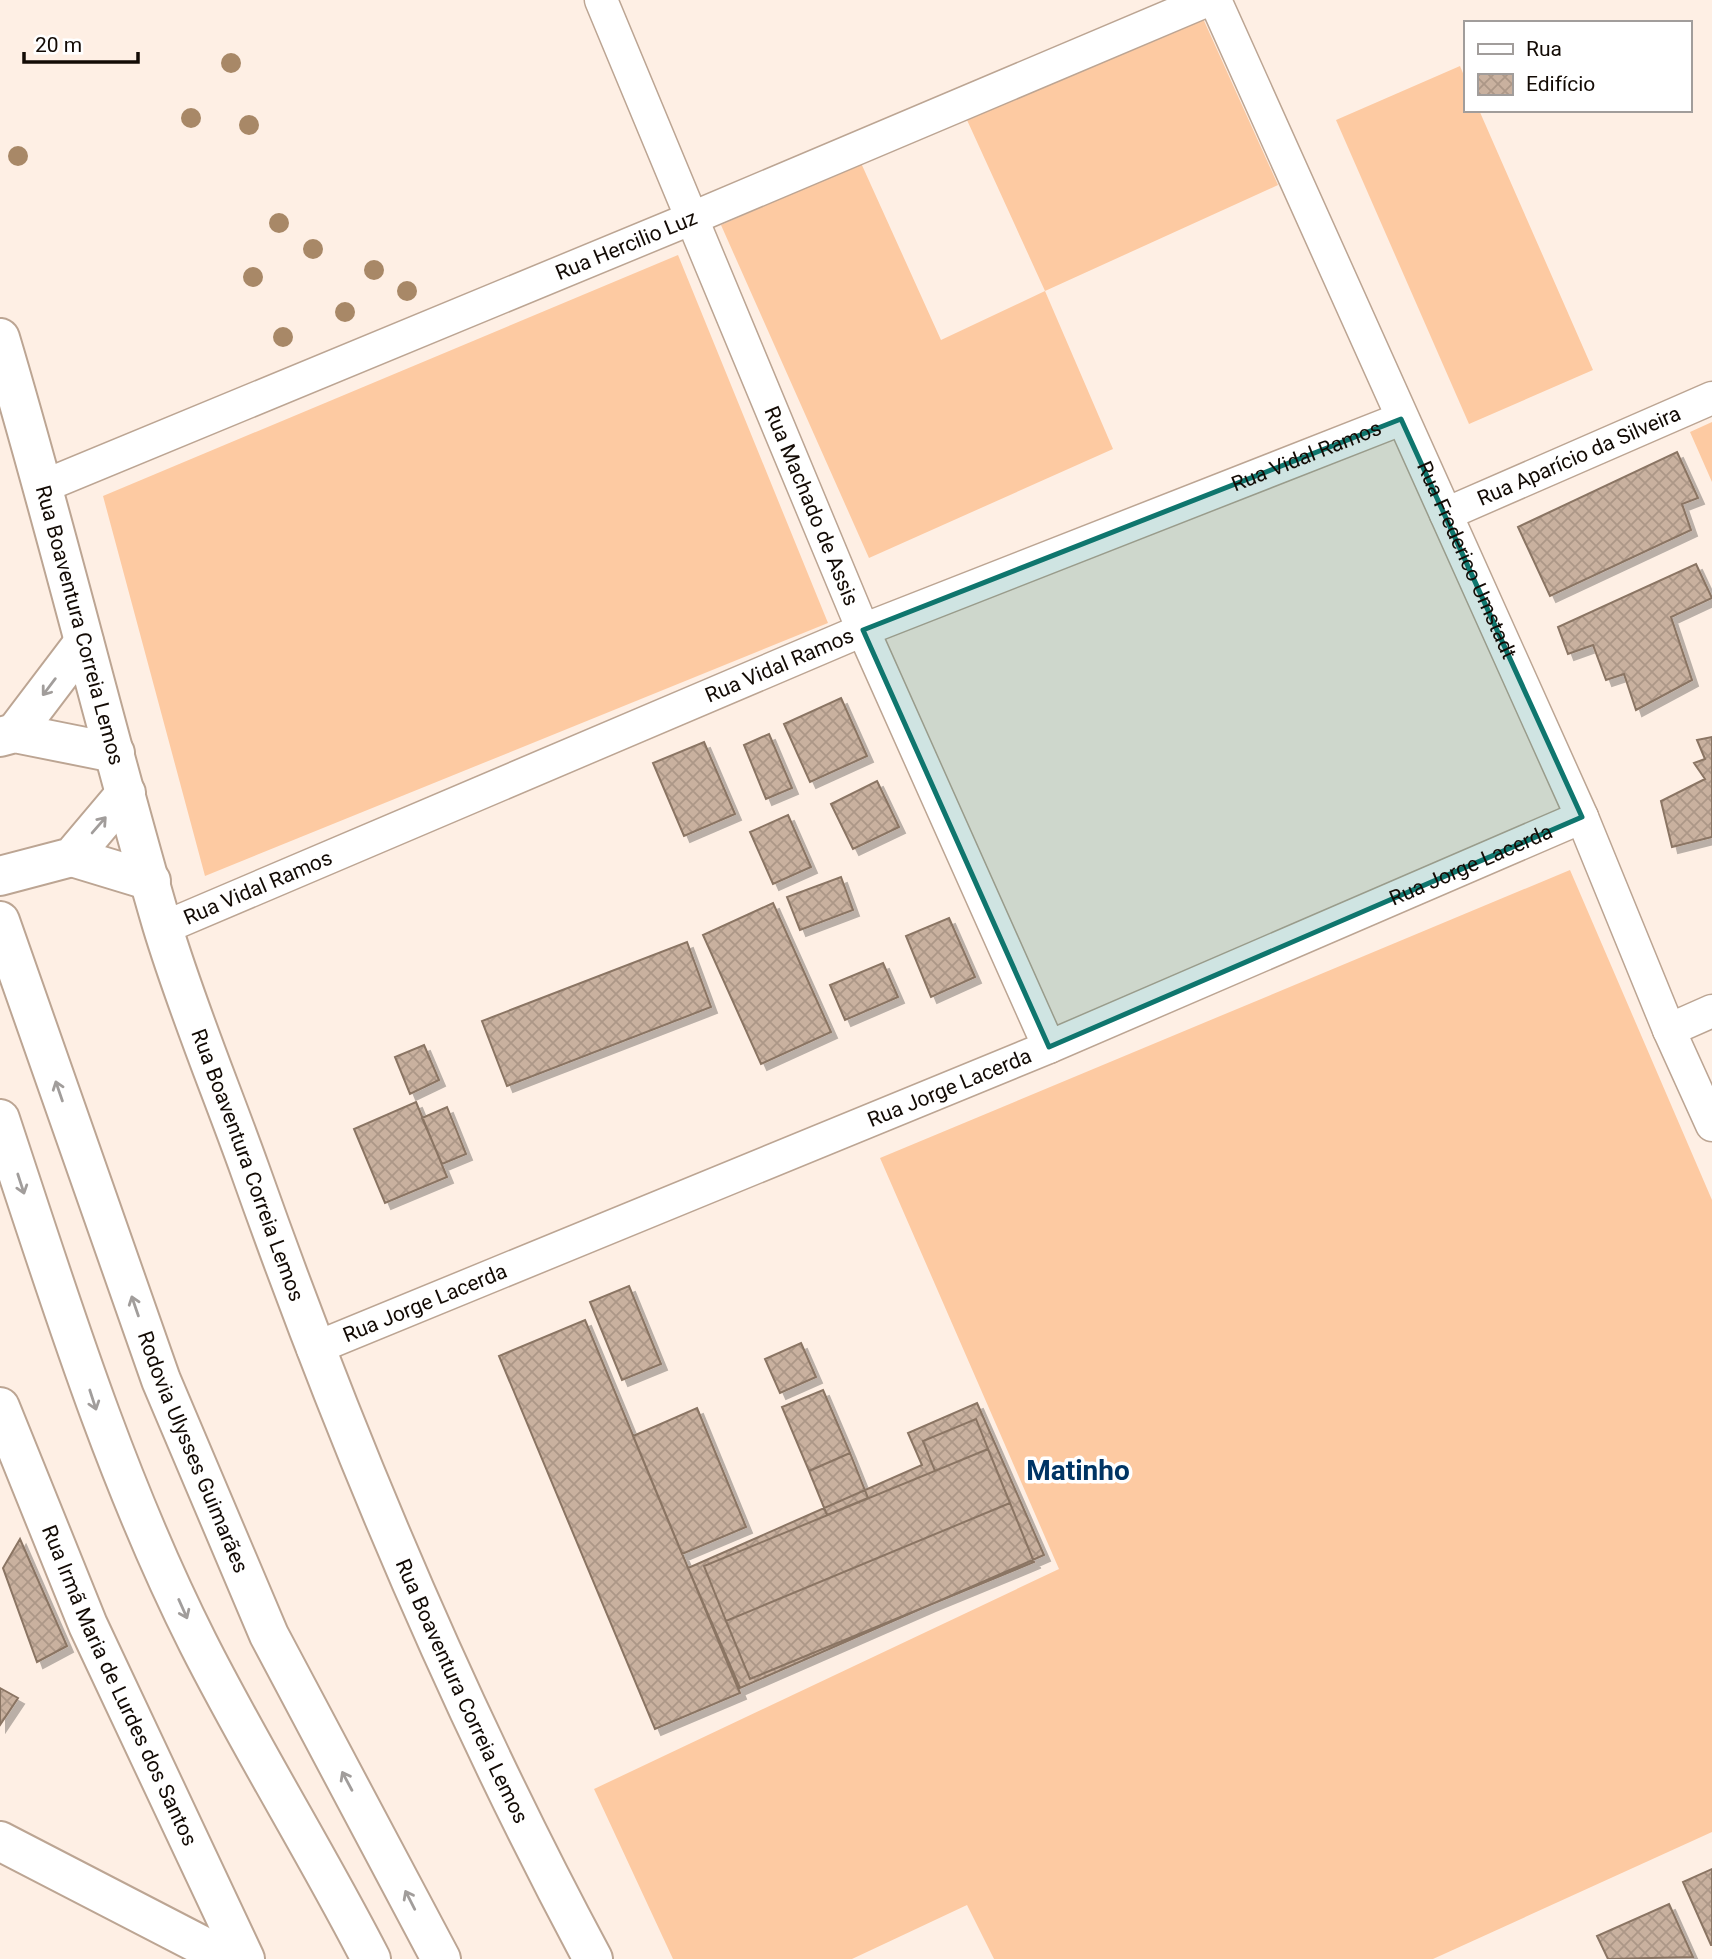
<svg xmlns="http://www.w3.org/2000/svg" width="1712" height="1959" font-family="Roboto,sans-serif">
  <style>
    .grass { fill: #fdcaa2 }
    .building { fill: url(#building-cross-hatch); stroke: #8a7463; stroke-width: 2; filter: url(#shadow) }
    .lines { fill: none; stroke-linecap: round; stroke-linejoin: round }
    .minor-casing { stroke: #bca593; stroke-width: 35 }
    .tertiary-casing { stroke: #bca593; stroke-width: 42 }
    .trunk-casing { stroke: #bca593; stroke-width: 42 }
    .minor { stroke: #fff; stroke-width: 32 }
    .tertiary { stroke: #fff; stroke-width: 38 }
    .trunk { stroke: #fff; stroke-width: 38 }
    .tree { fill: #a88867 }
    .oneway { stroke: #a19d9b }
    .marked { fill: #0f766e; fill-opacity: 0.2; stroke: #0f766e; stroke-width: 5; stroke-linejoin: round }
    .labels { text-anchor: middle; stroke-width: 7; stroke-linejoin: round; paint-order: stroke }
    .street-label { font-size: 21px; fill: #130b05; stroke: #fff }
    .district-label { font-size: 28px; font-weight: bold; fill: #003464; stroke: #fff }
  </style>
  <defs>
    <pattern id="building-cross-hatch" width="8" height="8" patternUnits="userSpaceOnUse" patternTransform="scale(1.75)"><rect width="8" height="8" fill="#c9b19f"/><path d="M0 0l8 8M0 8l8-8" fill="none" stroke="#ac9787"/></pattern>
    <filter id="shadow"><feDropShadow dx="6" dy="6" stdDeviation="0" flood-color="#0004"/></filter>
  </defs>
  <rect width="100%" height="100%" fill="#feefe4"/>
  <path class="grass" d="M1201 14 1278 185 1045 291 1113 449 869 558 721 225 861 163 941 340 1045 291 967 120Z
    M1460 66 1465 78V110H1479L1593 370 1469 424 1336 120Z
    M678 255 828 623 205 876 103 496Z
    M1712 422V482L1690 432Z
    M1570 870 1712 1200V1832L1433 1959H994L967 1905 852 1959H673L594 1789 1059 1569 880 1158Z"/>
  <path class="building" d="M1677 452 1698 498 1682 504 1691 530 1550 596 1518 527Z
    M1696 564 1712 598 1671 617 1692 680 1636 710 1624 674 1606 680 1593 645 1568 654 1558 627Z
    M841 698 867 756 810 782 784 724Z
    M769 734 792 788 766 799 744 745Z
    M1712 737V837L1672 847 1661 801 1705 779 1694 763 1705 759 1697 740Z
    M704 742 735 814 684 836 653 763Z
    M877 781 899 827 853 849 831 804Z
    M788 815 811 867 773 884 750 832Z
    M841 877 853 910 800 930 787 897Z
    M773 903 831 1032 761 1064 703 935Z
    M949 918 975 977 931 997 906 936Z
    M687 942 711 1007 507 1086 482 1021Z
    M883 963 898 997 845 1020 830 985Z
    M424 1045 439 1080 410 1094 395 1057Z
    M416 1102 447 1177 385 1203 354 1129Z
    M447 1107 466 1154 442 1164 422 1118Z
    M629 1286 661 1364 622 1380 590 1302Z
    M585 1320 740 1693 655 1729 499 1356Z
    M801 1343 816 1377 780 1393 765 1359Z
    M823 1390 850 1453 809 1471 782 1407Z
    M977 1403 1044 1555 740 1688 688 1568 922 1465 908 1433Z
    M697 1408 746 1527 682 1554 633 1436Z
    M976 1419 988 1449 935 1471 923 1441Z
    M988 1449 1010 1503 726 1621 704 1566Z
    M850 1453 868 1498 827 1515 809 1471Z
    M1010 1503 1034 1562 750 1679 726 1621Z
    M20 1539 67 1646 37 1662 3 1568Z
    M0 1688 18 1698 0 1725Z
    M1712 1869V1945H1711L1683 1882Z
    M1669 1904 1693 1957 1608 1959 1597 1936Z"/>
  <g class="lines">
    <g class="minor-casing">
      <g id="minor">
        <path id="s1" d="M601 0 863 630 1049 1047"/>
        <path id="s2" d="M1215 0 1582 817 1669 1030 1712 1125"/>
        <path id="s3" d="M44 486 690 219 1208 0"/>
        <path id="s4" d="M1446 514 1712 398"/>
        <path id="s5" d="M163 928 863 630 1401 419"/>
        <path d="M1669 1030 1712 1011"/>
        <path id="s6" d="M313 1349 1049 1047 1582 817"/>
      </g>
    </g>
    <g class="tertiary-casing">
      <g id="tertiary">
        <path id="s7" d="M0 338C58 532 105 730 162 925 187 1008 221 1089 250 1170 346 1441 457 1706 593 1959"/>
        <path d="M15 733 84 642"/>
        <path d="M0 737 15 733 115 753"/>
        <path d="M72 857 151 881"/>
        <path d="M0 876 72 857 126 793"/>
        <path id="s8" d="M0 1407 88 1625 245 1959"/>
        <path d="M0 1841 228 1959"/>
      </g>
    </g>
    <g class="trunk-casing">
      <g id="trunk">
        <path id="s9" d="M0 921 161 1380 269 1635 441 1959"/>
        <path d="M0 1119C59 1297 114 1476 198 1643 252 1750 316 1852 371 1959"/>
      </g>
    </g>
    <use href="#minor" class="minor"/>
    <use href="#tertiary" class="tertiary"/>
    <use href="#trunk" class="trunk"/>
  </g>
  <g class="tree">
    <circle cx="231" cy="63" r="10"/>
    <circle cx="191" cy="118" r="10"/>
    <circle cx="249" cy="125" r="10"/>
    <circle cx="18" cy="156" r="10"/>
    <circle cx="279" cy="223" r="10"/>
    <circle cx="313" cy="249" r="10"/>
    <circle cx="374" cy="270" r="10"/>
    <circle cx="253" cy="277" r="10"/>
    <circle cx="407" cy="291" r="10"/>
    <circle cx="345" cy="312" r="10"/>
    <circle cx="283" cy="337" r="10"/>
  </g>
  <defs><path id="oneway-shaft" d="M-6 0H5M1.5-3L5.5 0L1.5 3" fill="none" stroke-width="1.6" stroke-linecap="round" stroke-linejoin="round" transform="scale(1.75)"/></defs>
  <g class="oneway">
    <use href="#oneway-shaft" transform="translate(49 687) rotate(127)"/>
    <use href="#oneway-shaft" transform="translate(99 825) rotate(-49)"/>
    <use href="#oneway-shaft" transform="translate(59 1091) rotate(-109)"/>
    <use href="#oneway-shaft" transform="translate(21 1184) rotate(72)"/>
    <use href="#oneway-shaft" transform="translate(135 1306) rotate(-109)"/>
    <use href="#oneway-shaft" transform="translate(93 1400) rotate(72)"/>
    <use href="#oneway-shaft" transform="translate(183 1609) rotate(66)"/>
    <use href="#oneway-shaft" transform="translate(347 1781) rotate(-118)"/>
    <use href="#oneway-shaft" transform="translate(410 1900) rotate(-117)"/>
  </g>
  <path class="marked" d="M1401 419 1582 817 1049 1047 863 630Z"/>
  <g class="labels">
    <g class="street-label">
      <text dy="7" stroke="none"><textPath href="#s3" startOffset="630">Rua Hercilio Luz</textPath></text>
      <text dy="7" stroke="none"><textPath href="#s4" startOffset="145">Rua Aparício da Silveira</textPath></text>
      <text dy="7" stroke="none"><textPath href="#s5" startOffset="1237">Rua Vidal Ramos</textPath></text>
      <text dy="7" stroke="none"><textPath href="#s1" startOffset="548">Rua Machado de Assis</textPath></text>
      <text dy="7" stroke="none"><textPath href="#s2" startOffset="614">Rua Frederico Umstadt</textPath></text>
      <text dy="7" stroke="none"><textPath href="#s7" startOffset="298">Rua Boaventura Correia Lemos</textPath></text>
      <text dy="7" stroke="none"><textPath href="#s5" startOffset="670">Rua Vidal Ramos</textPath></text>
      <text dy="7" stroke="none"><textPath href="#s6" startOffset="1255">Rua Jorge Lacerda</textPath></text>
      <text dy="7" stroke="none"><textPath href="#s5" startOffset="103">Rua Vidal Ramos</textPath></text>
      <text dy="7" stroke="none"><textPath href="#s6" startOffset="688">Rua Jorge Lacerda</textPath></text>
      <text dy="7" stroke="none"><textPath href="#s7" startOffset="864">Rua Boaventura Correia Lemos</textPath></text>
      <text dy="7" stroke="none"><textPath href="#s6" startOffset="121">Rua Jorge Lacerda</textPath></text>
      <text dy="7" stroke="none"><textPath href="#s9" startOffset="565">Rodovia Ulysses Guimarães</textPath></text>
      <text dy="7" stroke="none"><textPath href="#s8" startOffset="303">Rua Irmã Maria de Lurdes dos Santos</textPath></text>
      <text dy="7" stroke="none"><textPath href="#s7" startOffset="1432">Rua Boaventura Correia Lemos</textPath></text>
    </g>
    <g class="district-label">
      <text x="1078" y="1480">Matinho</text>
    </g>
  </g>
  <rect x="1464" y="21" width="228" height="91" fill="#ffffff" stroke="#a19d9b" stroke-width="2"/>
  <rect x="1478" y="44" width="35" height="10" fill="#ffffff" stroke="#a19d9b" stroke-width="2"/>
  <text x="1526" y="56" font-size="21" fill="#130b05">Rua</text>
  <rect x="1478" y="74" width="35" height="21" fill="url(#building-cross-hatch)" stroke="#a19d9b" stroke-width="2"/>
  <text x="1526" y="91" font-size="21" fill="#130b05">Edifício</text>
  <path d="M24 52v10h114v-10" fill="none" stroke="#130b05" stroke-width="3.5"/>
  <text x="35" y="52" font-size="21" fill="#130b05" stroke="#ffffff" stroke-width="5" paint-order="stroke">20 m</text>
</svg>
